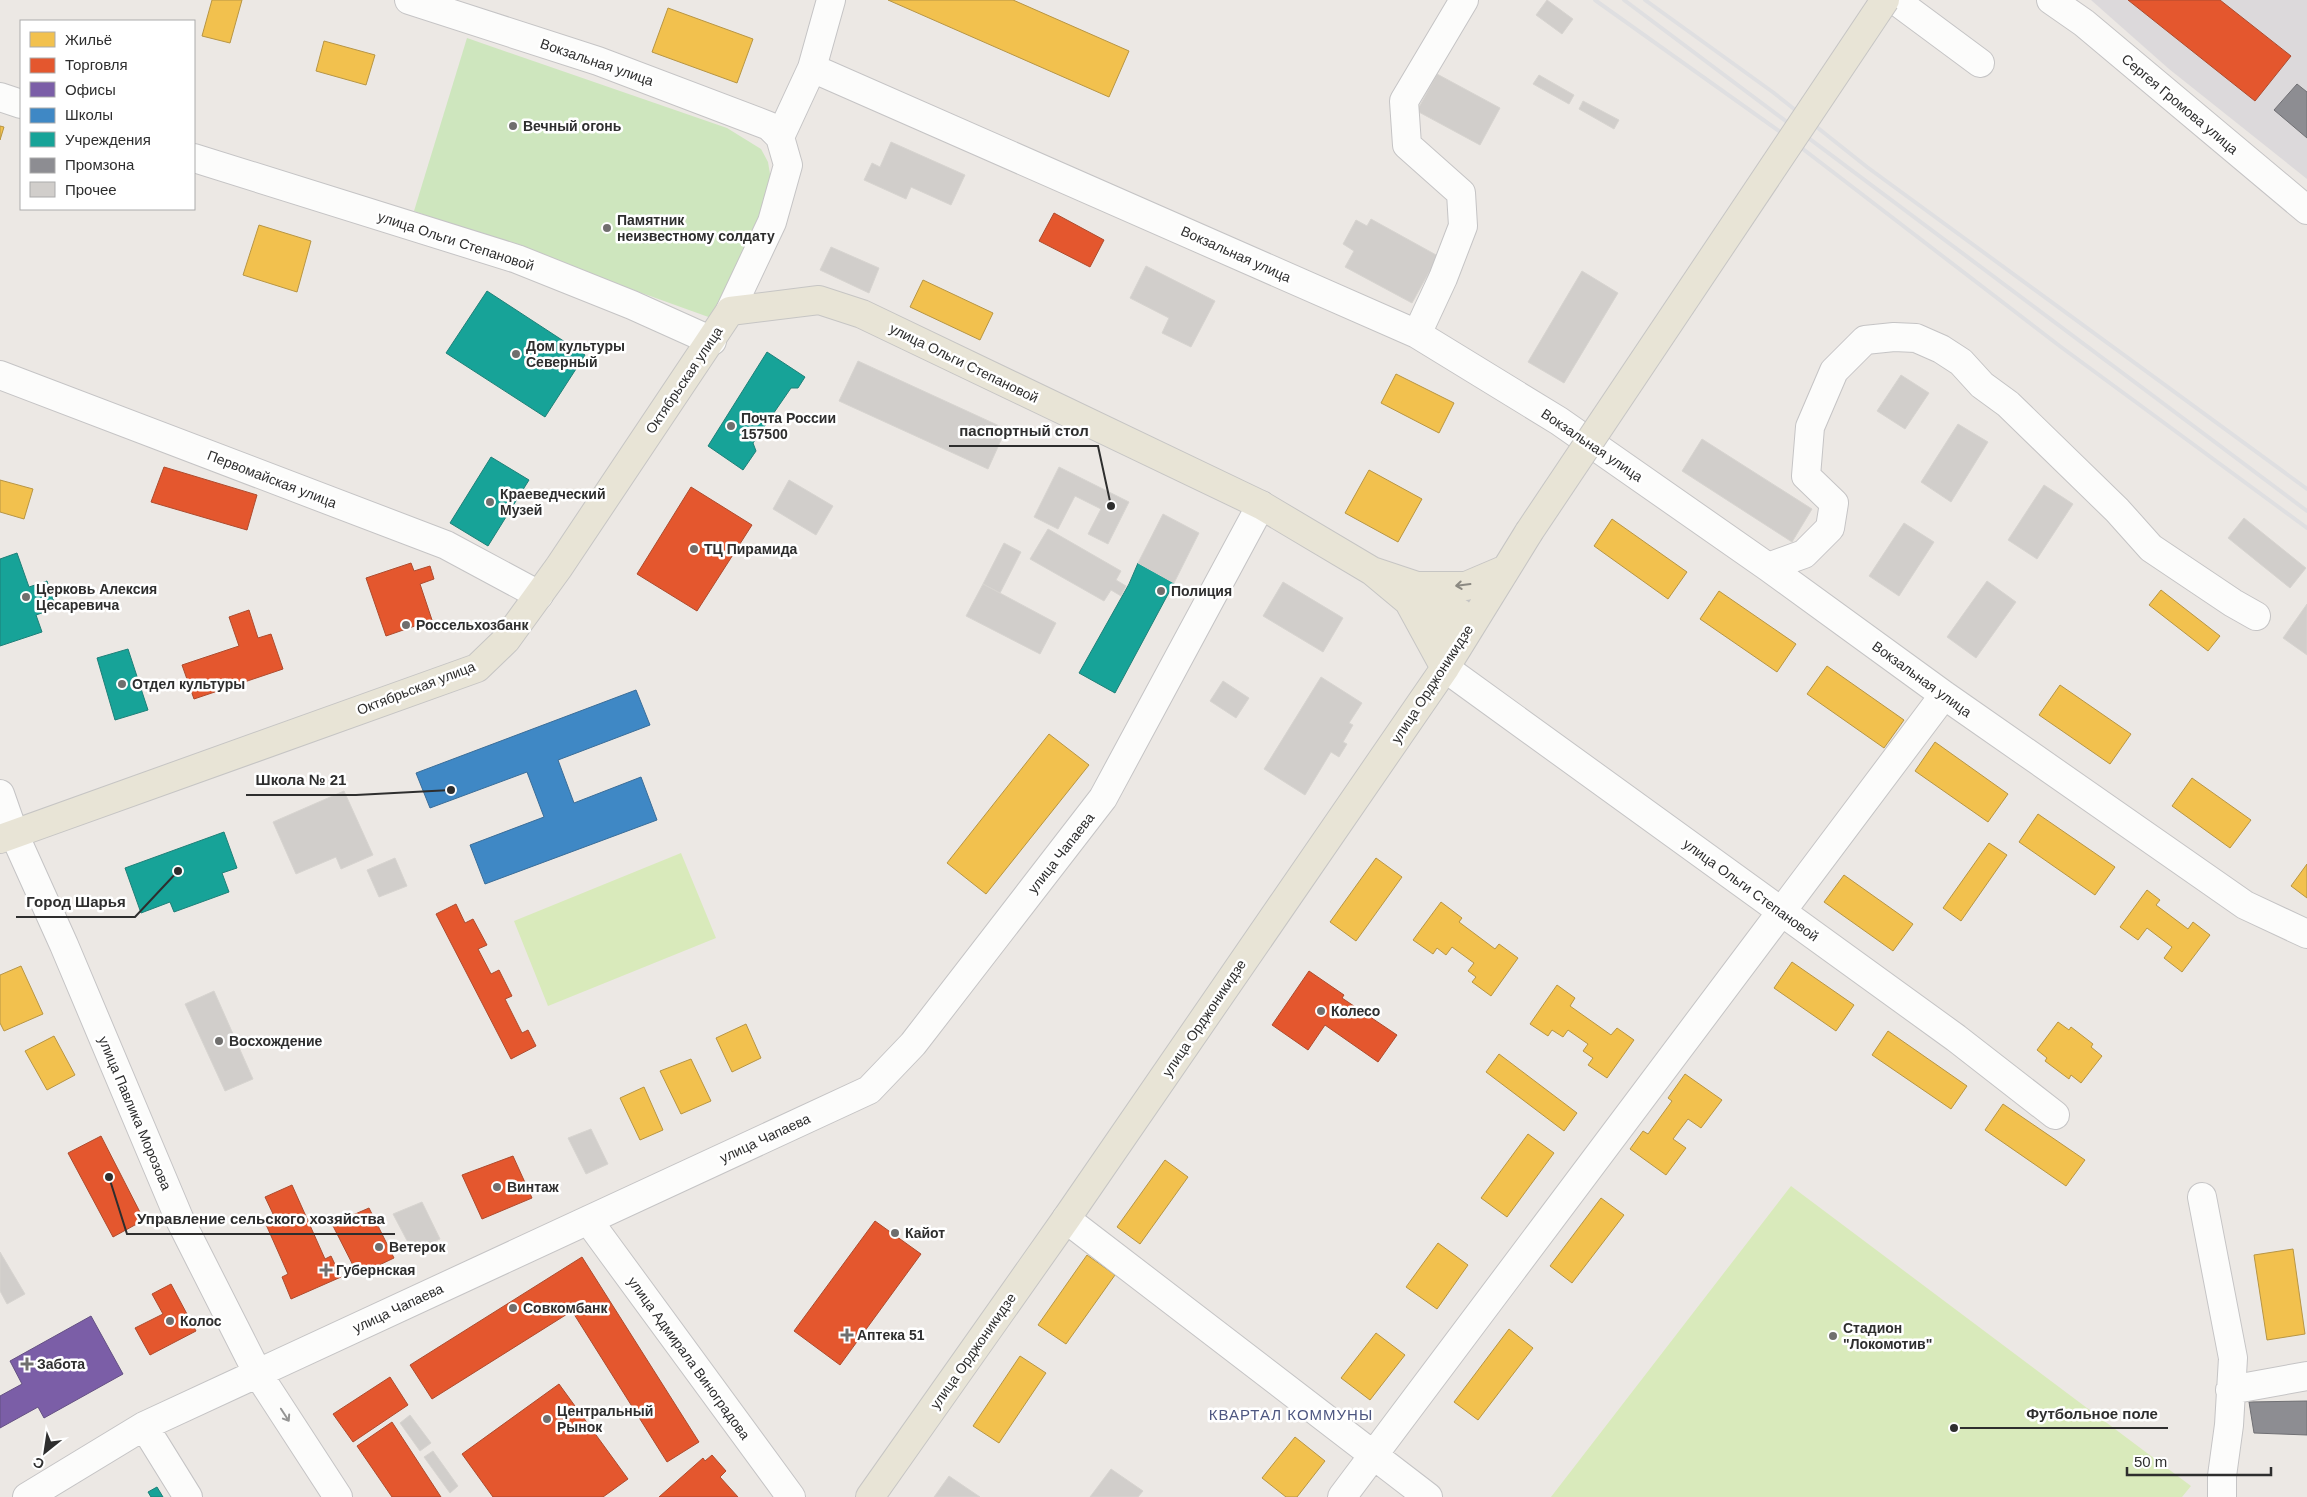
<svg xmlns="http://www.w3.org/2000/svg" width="2307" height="1497" font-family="Helvetica,sans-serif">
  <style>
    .industrial { fill: #dcd9db }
    .green { fill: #cee6be }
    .pitch { fill: #d9eabb }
    .homes { fill: #f2c14e; stroke: #b79544 }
    .shops { fill: #e4572e; stroke: #ad4b2e }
    .offices { fill: #7b5ea7; stroke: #645083 }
    .schools { fill: #3f88c5; stroke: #3a6d98 }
    .public { fill: #17a398; stroke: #1e8078 }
    .industry { fill: #8d8d92; stroke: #707074 }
    .building { fill: #d1cecb; stroke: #d7d4d0 }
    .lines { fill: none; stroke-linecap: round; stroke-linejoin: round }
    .minor-casing { stroke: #c5c4c5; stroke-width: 30 }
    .major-casing { stroke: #c6c5c4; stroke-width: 30 }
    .minor { stroke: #fcfcfb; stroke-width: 28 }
    .major { stroke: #e8e4d6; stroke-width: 28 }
    .rail { stroke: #dfdfe1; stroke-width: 4 }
    .major-bridge-casing { stroke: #c6c5c4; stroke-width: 30; stroke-linecap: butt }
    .major-bridge { stroke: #e8e4d6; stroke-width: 28 }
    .oneway { stroke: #8b8982 }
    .oneway2 { stroke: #959594 }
    .poi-dot { fill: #706f6e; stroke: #fff; stroke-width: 2 }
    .labels { text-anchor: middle; stroke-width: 5; stroke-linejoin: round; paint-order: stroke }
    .street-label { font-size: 14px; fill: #2e2e2e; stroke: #fff }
    .poi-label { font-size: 14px; font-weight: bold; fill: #2e2e2e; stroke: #fff; text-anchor: start }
    .neighbourhood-label { font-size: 15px; letter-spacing: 1px; fill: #4d5680; stroke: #fff }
    .leader { fill: none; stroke: #2e2e2e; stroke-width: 2 }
    .callout-dot { fill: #2e2e2e; stroke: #fff; stroke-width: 2 }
    .callout-label { font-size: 15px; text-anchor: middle; font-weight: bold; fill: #2e2e2e; stroke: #fff; stroke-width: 5; stroke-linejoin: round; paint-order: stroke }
  </style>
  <rect width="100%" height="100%" fill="#ece8e4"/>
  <path class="industrial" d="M2091 0H2307V179L2169 69Z"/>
  <path class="green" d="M467 38 727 128 761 149 768 162 772 186 742 260 714 319 414 211Z"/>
  <path class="pitch" d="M681 853 716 938 548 1006 514 921Z
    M1791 1186 2191 1486 2182 1497H1551Z"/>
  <path class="homes" d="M212 0H242L230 43 202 36Z
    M888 0H1013L1129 51 1109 97Z
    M668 8 753 39 737 83 652 52Z
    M324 41 375 55 366 85 316 71Z
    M0 126 4 127 0 140Z
    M259 225 311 241 297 292 243 275Z
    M923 280 993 313 980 340 910 307Z
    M1396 374 1454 403 1439 433 1381 403Z
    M1369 470 1422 499 1398 542 1345 513Z
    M0 480 33 489 24 519 0 512Z
    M1612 519 1687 572 1668 599 1594 546Z
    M2161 590 2220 636 2208 651 2149 605Z
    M1719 591 1796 644 1777 672 1700 619Z
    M1827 666 1904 720 1884 748 1807 694Z
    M2060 685 2131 734 2110 764 2039 715Z
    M1049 734 1089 765 986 894 947 863Z
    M1935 742 2008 794 1988 822 1915 771Z
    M2192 778 2251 820 2230 848 2172 806Z
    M2038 814 2115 867 2095 895 2019 842Z
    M1989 843 2007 855 1961 921 1943 908Z
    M1376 858 1402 877 1356 941 1330 922Z
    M2307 864V898L2291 886Z
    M1844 875 1913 924 1893 951 1824 902Z
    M2147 890 2160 900 2156 905 2188 929 2193 922 2210 935 2182 972 2164 958 2172 947 2147 928 2138 940 2120 927Z
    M1441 902 1462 918 1459 922 1495 949 1499 944 1518 958 1491 996 1472 982 1476 977 1468 971 1474 963 1452 947 1446 955 1437 948 1433 954 1413 940Z
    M1792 962 1854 1005 1836 1031 1774 988Z
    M21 966 43 1014 4 1031 0 1023V975Z
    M1557 985 1575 998 1570 1006 1611 1035 1617 1028 1634 1040 1607 1078 1588 1065 1593 1058 1583 1051 1588 1044 1568 1030 1563 1037 1552 1030 1548 1036 1530 1024Z
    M2058 1022 2069 1030 2071 1027 2093 1044 2091 1047 2102 1056 2081 1083 2071 1075 2069 1079 2045 1061 2047 1058 2037 1050Z
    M746 1024 761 1058 732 1072 716 1038Z
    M1888 1031 1967 1086 1951 1109 1872 1055Z
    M54 1036 75 1075 47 1090 25 1051Z
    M1499 1054 1577 1113 1564 1131 1486 1072Z
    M691 1059 711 1101 681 1114 660 1071Z
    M1685 1074 1722 1100 1701 1128 1688 1119 1673 1139 1686 1148 1666 1175 1630 1149 1643 1131 1648 1134 1672 1101 1668 1098Z
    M644 1087 663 1130 640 1140 620 1098Z
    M2003 1104 2085 1160 2066 1186 1985 1130Z
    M1528 1134 1554 1153 1507 1217 1481 1198Z
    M1165 1160 1188 1177 1140 1244 1117 1227Z
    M1601 1198 1624 1215 1572 1283 1550 1266Z
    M1438 1243 1468 1265 1437 1309 1406 1287Z
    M2293 1249 2305 1334 2267 1340 2254 1255Z
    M1087 1255 1115 1275 1066 1344 1038 1325Z
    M1509 1329 1533 1348 1478 1420 1454 1402Z
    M1376 1333 1405 1355 1370 1400 1341 1378Z
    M1020 1356 1046 1373 999 1443 973 1426Z
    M1295 1437 1325 1461 1297 1497H1286L1262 1478Z"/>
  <path class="shops" d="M2128 0H2220L2291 56 2255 101Z
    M1054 213 1104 240 1090 267 1039 241Z
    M164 467 257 495 247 530 151 502Z
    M691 487 752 525 697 611 637 574Z
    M411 563 414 571 430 566 434 579 420 584 432 620 386 636 366 578Z
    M249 610 258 638 271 634 283 669 194 699 182 665 239 646 229 617Z
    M456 904 465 923 473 919 487 945 478 949 491 974 499 970 512 996 505 999 522 1033 528 1030 536 1046 511 1059 436 914Z
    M1309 971 1344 995 1342 998 1397 1035 1378 1062 1325 1025 1308 1050 1272 1025Z
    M101 1136 144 1220 113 1237 68 1153Z
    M513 1156 532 1198 482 1219 462 1175Z
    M292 1185 325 1259 331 1256 341 1277 291 1299 282 1277 288 1274 264 1220 274 1216 265 1197Z
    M369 1208 394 1258 358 1275 332 1224Z
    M875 1221 921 1254 840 1365 794 1331Z
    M582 1257 699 1442 667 1462 572 1311 432 1399 410 1365Z
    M171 1284 196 1331 150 1355 135 1328 163 1314 152 1294Z
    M390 1377 408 1405 353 1442 333 1414Z
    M559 1384 628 1479 603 1497H493L462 1454Z
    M392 1422 441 1497H392L357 1446Z
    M712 1455 726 1471 720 1477 738 1497H659L703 1458 705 1461Z"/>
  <path class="offices" d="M91 1316 123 1374 44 1418 38 1407 0 1428V1396L22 1384 10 1361Z"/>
  <path class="schools" d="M636 690 650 725 558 760 574 803 641 777 657 820 485 884 470 845 544 817 527 772 430 808 416 773Z"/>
  <path class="public" d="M487 291 585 355 545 417 446 353Z
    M767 352 805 377 798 388H791L753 443 756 451 743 470 708 446Z
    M491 457 529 480 488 546 450 523Z
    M17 553 29 587 47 581 56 608 36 615 42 632 0 646V559Z
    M1138 563 1174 583 1115 693 1079 673 1129 584Z
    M128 649 148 710 115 720 97 658Z
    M224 832 237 868 222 873 229 892 174 912 170 902 141 913 125 868Z
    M157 1487 163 1497H151L148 1492Z"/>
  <path class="industry" d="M2297 84 2307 92V138L2274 110Z
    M2307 1401V1435L2254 1433 2249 1402Z"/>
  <path class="building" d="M1547 0 1573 19 1562 34 1536 15Z
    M1437 74 1500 108 1480 145 1417 111Z
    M1539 75 1574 95 1569 104 1533 84Z
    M1583 101 1619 120 1614 129 1579 109Z
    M891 142 965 175 951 205 911 187 906 199 864 180 872 163 880 167Z
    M1371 219 1438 256 1412 303 1345 267 1354 251 1343 244 1356 220 1367 226Z
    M831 247 879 268 869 293 820 270Z
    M1146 266 1215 301 1191 347 1162 333 1169 318 1130 298Z
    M1582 271 1618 293 1564 383 1528 362Z
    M858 361 1006 429 988 469 839 401Z
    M1901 375 1929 393 1905 429 1877 411Z
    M1958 424 1988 442 1951 502 1921 482Z
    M1702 439 1812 509 1792 542 1682 471Z
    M1059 467 1129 502 1108 544 1088 534 1101 509 1075 496 1058 529 1034 517Z
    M789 480 833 506 816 535 773 509Z
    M2044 485 2073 504 2037 559 2008 540Z
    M1163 514 1199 533 1174 583 1138 563Z
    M2244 518 2306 568 2290 588 2228 538Z
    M1904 523 1934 542 1899 596 1869 576Z
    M1048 529 1121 571 1116 580 1126 586 1121 596 1111 590 1104 601 1030 559Z
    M1004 543 1021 552 1000 593 983 584Z
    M1987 581 2016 602 1976 658 1947 637Z
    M1283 582 1343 618 1323 652 1263 616Z
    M983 584 1056 623 1040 654 966 616Z
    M2307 604V655L2283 638Z
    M1321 677 1362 703 1349 723 1353 725 1343 742 1347 744 1339 757 1331 752 1305 795 1264 769Z
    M1223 681 1249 698 1236 718 1210 701Z
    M344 791 373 855 341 869 336 857 296 874 273 822Z
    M395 858 407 886 379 897 367 870Z
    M214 991 253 1079 225 1091 185 1004Z
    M591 1129 608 1164 586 1174 568 1138Z
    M422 1202 440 1239 413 1252 393 1214Z
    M0 1252 25 1294 7 1304 0 1291Z
    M410 1415 431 1443 420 1451 400 1423Z
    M433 1451 458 1486 450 1493 424 1457Z
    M1111 1469 1143 1491 1138 1497H1090Z
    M949 1476 980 1497H934Z"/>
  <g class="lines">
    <g class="minor-casing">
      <path id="minor" d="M409 0 598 61 769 126 780 137
        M1895 0 1980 63
        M2051 0 2084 23 2307 210
        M812 68 1417 334 1559 421 1768 567 1944 695 2245 905 2307 934
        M0 97 21 104
        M194 158 517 259 632 305 712 341
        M730 311 772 222 788 165 780 137 812 68 831 0
        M1417 334 1443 278 1463 226 1461 193 1407 145 1404 101 1464 0
        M0 375 446 545 539 595
        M1768 567 1804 554 1830 528 1834 503 1806 476 1810 427 1834 371 1865 340 1894 337 1916 338 1941 349 1961 362 1982 385 2008 404 2117 510 2151 548 2233 603 2256 616
        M1445 668 1956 1038 2055 1115
        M0 794 14 834 64 945 179 1218 258 1374 338 1497
        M2202 1197 2233 1358 2229 1425 2222 1476V1497
        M1066 1219 1428 1497
        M588 1220 791 1497
        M2230 1390 2307 1376
        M144 1426 188 1497
        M27 1497 144 1426 869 1090 913 1044 1103 798 1261 505
        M1342 1497 1944 695"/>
    </g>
    <g class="major-casing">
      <path id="major" d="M1417 586H1466L1506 569
        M1410 604 1445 668
        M0 839 477 668 506 640 559 567 730 311 819 300 862 314 1261 505 1372 571 1408 601 1450 628 1468 630 1460 613 1417 586 1372 571
        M870 1497 1066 1219 1445 668 1529 532"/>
    </g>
    <use href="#minor" class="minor"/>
    <use href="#major" class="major"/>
    <path class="rail" d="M1595 0 1786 136 2061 347 2307 528
      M1624 0 2307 511
      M1645 0 1774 93 1867 167 2307 489"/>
    <g class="major-bridge-casing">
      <path id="major-bridge" d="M1529 532 1885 0"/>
    </g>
    <use href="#major-bridge" class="major-bridge"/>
  </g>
  <defs><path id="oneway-shaft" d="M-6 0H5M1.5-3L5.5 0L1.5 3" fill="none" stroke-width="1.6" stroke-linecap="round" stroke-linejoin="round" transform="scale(1.25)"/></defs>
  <use class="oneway" href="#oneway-shaft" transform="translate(1463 585) rotate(173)"/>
  <use class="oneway2" href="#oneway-shaft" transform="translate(285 1415) rotate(57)"/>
  <g class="poi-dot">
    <circle cx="513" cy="126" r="5"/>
    <circle cx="607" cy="228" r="5"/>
    <circle cx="516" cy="354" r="5"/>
    <circle cx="731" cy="426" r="5"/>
    <circle cx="490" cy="502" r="5"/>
    <circle cx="694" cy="549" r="5"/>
    <circle cx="1161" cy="591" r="5"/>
    <circle cx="26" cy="597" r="5"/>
    <circle cx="406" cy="625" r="5"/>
    <circle cx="122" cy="684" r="5"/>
    <circle cx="1321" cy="1011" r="5"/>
    <circle cx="219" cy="1041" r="5"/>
    <circle cx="497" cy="1187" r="5"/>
    <circle cx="895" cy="1233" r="5"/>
    <circle cx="379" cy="1247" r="5"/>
    <path d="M323.5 1262.5h5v5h5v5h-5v5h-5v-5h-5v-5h5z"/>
    <circle cx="513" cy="1308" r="5"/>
    <circle cx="170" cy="1321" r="5"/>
    <path d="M844.5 1327.5h5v5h5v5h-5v5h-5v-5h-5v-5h5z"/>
    <circle cx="1833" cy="1336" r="5"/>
    <path d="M24.5 1356.5h5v5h5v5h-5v5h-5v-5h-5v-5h5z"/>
    <circle cx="547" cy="1419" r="5"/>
  </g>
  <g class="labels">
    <g class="street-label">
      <text transform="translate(597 62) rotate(19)" y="5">Вокзальная улица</text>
      <text transform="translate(2180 104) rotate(40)" y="5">Сергея Громова улица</text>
      <text transform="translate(456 241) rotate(18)" y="5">улица Ольги Степановой</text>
      <text transform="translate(1236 254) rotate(24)" y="5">Вокзальная улица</text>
      <text transform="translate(964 363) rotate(26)" y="5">улица Ольги Степановой</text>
      <text transform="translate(684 380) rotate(-56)" y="5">Октябрьская улица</text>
      <text transform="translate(1592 445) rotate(34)" y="5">Вокзальная улица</text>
      <text transform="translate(272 479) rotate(21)" y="5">Первомайская улица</text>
      <text transform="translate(1922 679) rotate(36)" y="5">Вокзальная улица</text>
      <text transform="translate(1432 684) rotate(-57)" y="5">улица Орджоникидзе</text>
      <text transform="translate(416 688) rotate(-21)" y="5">Октябрьская улица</text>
      <text transform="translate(1061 853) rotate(-52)" y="5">улица Чапаева</text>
      <text transform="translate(1751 890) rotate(36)" y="5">улица Ольги Степановой</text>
      <text transform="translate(1204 1018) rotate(-56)" y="5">улица Орджоникидзе</text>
      <text transform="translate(135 1113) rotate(67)" y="5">улица Павлика Морозова</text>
      <text transform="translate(765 1138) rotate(-25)" y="5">улица Чапаева</text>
      <text transform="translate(398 1308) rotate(-25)" y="5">улица Чапаева</text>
      <text transform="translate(973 1351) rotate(-55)" y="5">улица Орджоникидзе</text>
      <text transform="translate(689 1358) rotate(54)" y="5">улица Адмирала Виноградова</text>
    </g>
    <g class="poi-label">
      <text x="523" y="131">Вечный огонь</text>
      <text x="617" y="225">Памятник<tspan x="617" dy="16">неизвестному солдату</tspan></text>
      <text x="526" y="351">Дом культуры<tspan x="526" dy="16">Северный</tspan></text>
      <text x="741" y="423">Почта России<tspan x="741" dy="16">157500</tspan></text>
      <text x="500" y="499">Краеведческий<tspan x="500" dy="16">Музей</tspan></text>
      <text x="704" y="554">ТЦ Пирамида</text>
      <text x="36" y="594">Церковь Алексия<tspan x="36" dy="16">Цесаревича</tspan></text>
      <text x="1171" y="596">Полиция</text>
      <text x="416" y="630">Россельхозбанк</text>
      <text x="132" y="689">Отдел культуры</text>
      <text x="1331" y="1016">Колесо</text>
      <text x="229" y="1046">Восхождение</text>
      <text x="507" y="1192">Винтаж</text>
      <text x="905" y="1238">Кайот</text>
      <text x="389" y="1252">Ветерок</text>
      <text x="336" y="1275">Губернская</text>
      <text x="523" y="1313">Совкомбанк</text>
      <text x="180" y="1326">Колос</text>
      <text x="1843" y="1333">Стадион<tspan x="1843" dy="16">"Локомотив"</tspan></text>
      <text x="857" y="1340">Аптека 51</text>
      <text x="37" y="1369">Забота</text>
      <text x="557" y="1416">Центральный<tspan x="557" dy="16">Рынок</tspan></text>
    </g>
    <g class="neighbourhood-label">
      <text x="1291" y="1420">КВАРТАЛ КОММУНЫ</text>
    </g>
  </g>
  <path class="leader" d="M1111 506L1098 446H949M451 790L356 795H246M178 871L135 917H16M109 1177L127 1234H395M1954 1428L2016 1428H2168"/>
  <g class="callout-dot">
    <circle cx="1111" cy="506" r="5"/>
    <circle cx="451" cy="790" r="5"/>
    <circle cx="178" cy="871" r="5"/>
    <circle cx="109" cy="1177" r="5"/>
    <circle cx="1954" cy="1428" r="5"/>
  </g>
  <g class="callout-label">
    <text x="1024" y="436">паспортный стол</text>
    <text x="301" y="785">Школа № 21</text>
    <text x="76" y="907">Город Шарья</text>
    <text x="261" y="1224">Управление сельского хозяйства</text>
    <text x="2092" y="1419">Футбольное поле</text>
  </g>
  <rect x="20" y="20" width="175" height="190" fill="#ffffff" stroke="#ababab"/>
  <rect x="30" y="32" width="25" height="15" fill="#f2c14e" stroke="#ababab"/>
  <text x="65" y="45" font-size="15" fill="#2e2e2e">Жильё</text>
  <rect x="30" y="58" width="25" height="15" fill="#e4572e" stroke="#ababab"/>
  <text x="65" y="70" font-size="15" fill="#2e2e2e">Торговля</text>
  <rect x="30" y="82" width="25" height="15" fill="#7b5ea7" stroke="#ababab"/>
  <text x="65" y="95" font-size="15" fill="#2e2e2e">Офисы</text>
  <rect x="30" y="108" width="25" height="15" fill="#3f88c5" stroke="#ababab"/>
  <text x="65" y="120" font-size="15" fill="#2e2e2e">Школы</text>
  <rect x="30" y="132" width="25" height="15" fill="#17a398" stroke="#ababab"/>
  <text x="65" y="145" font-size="15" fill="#2e2e2e">Учреждения</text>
  <rect x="30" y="158" width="25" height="15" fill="#8d8d92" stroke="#ababab"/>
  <text x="65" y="170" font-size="15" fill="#2e2e2e">Промзона</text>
  <rect x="30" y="182" width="25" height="15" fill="#d1cecb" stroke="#ababab"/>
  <text x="65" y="195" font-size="15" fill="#2e2e2e">Прочее</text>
  <g transform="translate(45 1452) rotate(210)" stroke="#ffffff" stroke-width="4" paint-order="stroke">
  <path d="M0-4L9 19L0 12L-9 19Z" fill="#2e2e2e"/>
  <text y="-8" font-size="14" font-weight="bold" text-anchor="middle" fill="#2e2e2e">С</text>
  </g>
  <path d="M2127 1467v8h144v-8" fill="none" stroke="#2e2e2e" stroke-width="2.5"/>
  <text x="2134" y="1467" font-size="15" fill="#2e2e2e" stroke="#ffffff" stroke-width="4" paint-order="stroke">50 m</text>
</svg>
